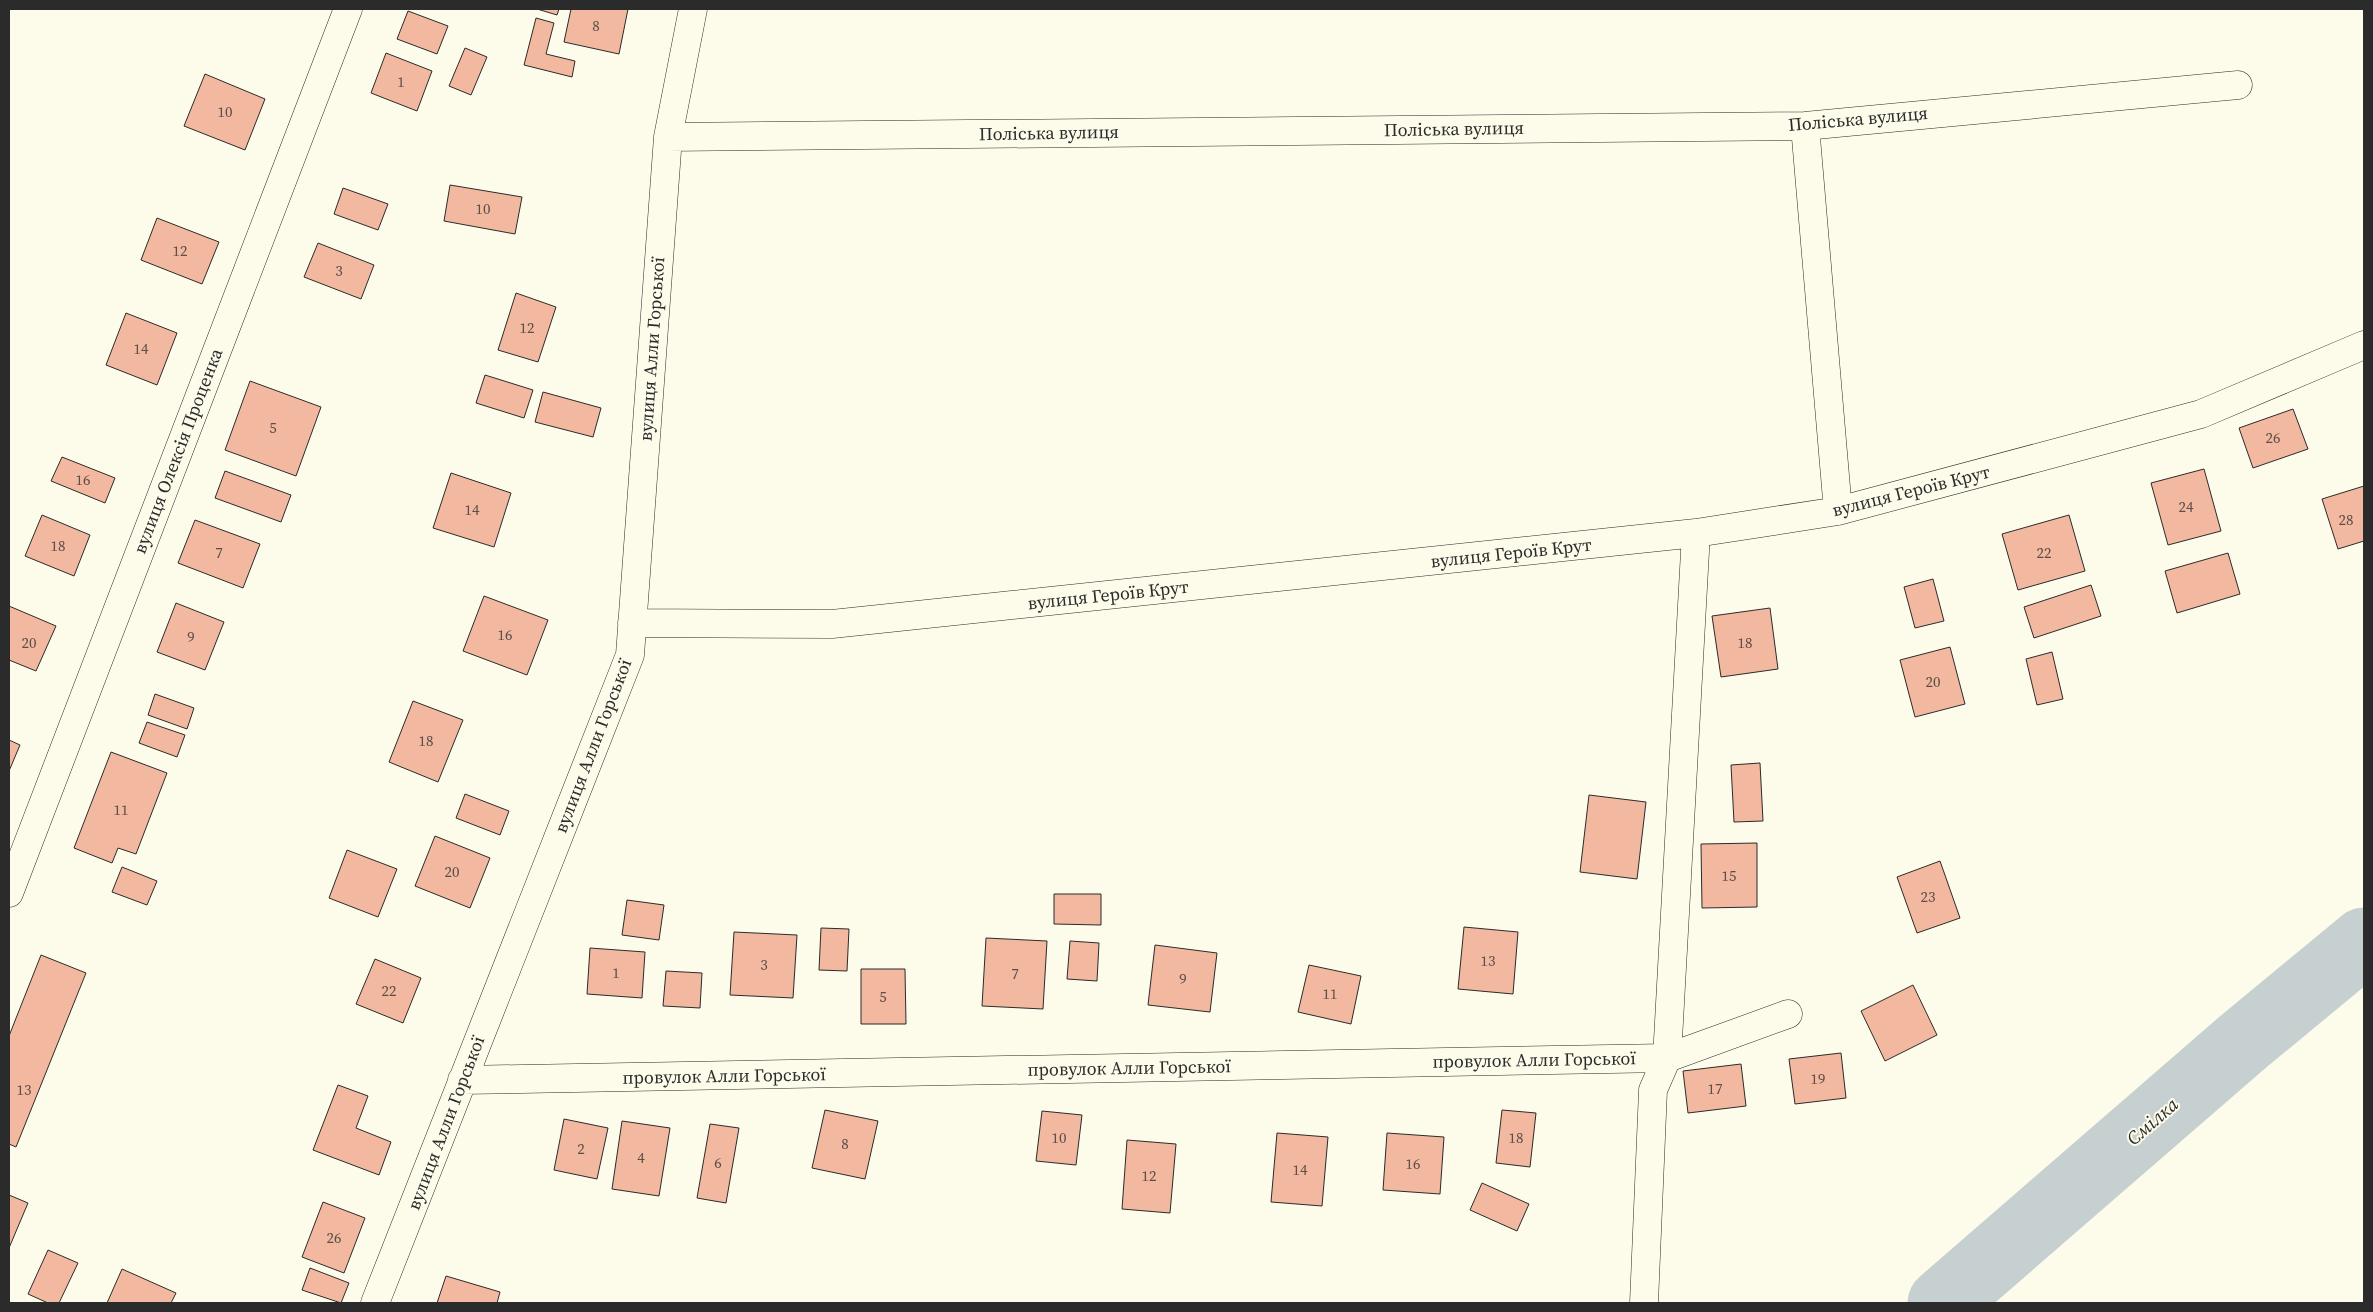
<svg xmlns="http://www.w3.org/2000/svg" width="2373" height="1312" font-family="'Source Serif 4',serif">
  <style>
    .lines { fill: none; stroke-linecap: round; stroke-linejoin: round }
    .river { stroke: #c7d0d0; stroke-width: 69 }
    .building { fill: #f2b8a0; stroke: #2b2b2b }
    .street-casing { stroke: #2b2b2b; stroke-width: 29 }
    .street { stroke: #fdfbea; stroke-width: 28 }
    .labels { text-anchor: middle; stroke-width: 4; stroke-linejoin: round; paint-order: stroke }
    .number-label { font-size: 15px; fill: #5d4e48 }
    .street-label { font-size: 18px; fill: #2b2b2b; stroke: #fdfbea }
    .water-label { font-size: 19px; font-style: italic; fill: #2b2b2b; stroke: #fdfbea }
  </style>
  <rect width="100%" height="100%" fill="#fdfbea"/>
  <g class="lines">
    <path class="river" d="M1942 1303 2243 1042 2364 942"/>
  </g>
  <path class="building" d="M537 9H559L557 15Z
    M571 9H628L619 54 564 42Z
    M408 11 448 26 437 54 397 39Z
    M536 18 554 23 546 54 575 61 572 77 524 65Z
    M465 48 487 57 471 95 449 86Z
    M386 53 432 71 417 111 371 93Z
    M205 74 265 99 245 150 184 126Z
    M450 185 522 197 515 234 444 221Z
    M343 188 388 204 378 230 334 214Z
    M157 218 219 242 202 284 141 260Z
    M318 243 374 265 361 299 304 277Z
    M516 293 556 307 538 362 498 350Z
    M126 313 177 333 157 385 106 365Z
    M485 375 533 390 524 418 476 403Z
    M250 381 321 407 296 476 225 450Z
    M543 392 601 408 593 437 535 422Z
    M2293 409 2308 449 2253 468 2239 428Z
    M62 457 115 478 105 503 51 481Z
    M2204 469 2221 531 2168 545 2151 483Z
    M225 471 291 495 281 522 215 498Z
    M451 473 511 493 494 547 433 528Z
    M2364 486V541L2338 549 2322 499Z
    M42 515 90 535 74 576 25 556Z
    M2069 515 2085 571 2018 590 2002 534Z
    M195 520 260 544 243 588 178 563Z
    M2228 553 2240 594 2177 613 2165 571Z
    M1933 579 1944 621 1915 628 1904 587Z
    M2091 585 2101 616 2034 638 2024 607Z
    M484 596 548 620 527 675 463 651Z
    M176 603 224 622 205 670 157 652Z
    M9 606 56 626 36 671 9 660Z
    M1770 608 1778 669 1721 677 1712 616Z
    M1950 647 1965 704 1915 717 1900 660Z
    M2052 652 2063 699 2037 705 2026 659Z
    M155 694 194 708 187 729 148 715Z
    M413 701 463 720 438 782 389 762Z
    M147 722 185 735 177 757 139 743Z
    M9 740 20 745 9 771Z
    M111 752 167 773 136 854 118 848 112 863 74 848Z
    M1760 763 1763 821 1734 822 1731 765Z
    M465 794 509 811 500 835 456 818Z
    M1589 795 1646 802 1637 879 1580 872Z
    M435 836 490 858 470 908 415 886Z
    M1757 843V907L1702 908 1701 844Z
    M347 850 397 869 378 917 329 898Z
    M1940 861 1960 918 1917 933 1897 877Z
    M122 867 157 881 147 905 112 892Z
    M1054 894H1101V925L1054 924Z
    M627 900 664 905 659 940 622 935Z
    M1464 927 1518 932 1513 994 1458 989Z
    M821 928 849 929 847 971 819 970Z
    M734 932 797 935 793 998 730 995Z
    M986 938 1047 941 1043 1009 982 1006Z
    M1070 941 1099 943 1097 981 1067 979Z
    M1155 945 1217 953 1210 1012 1148 1005Z
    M590 948 645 952 642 998 587 994Z
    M41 955 86 973 16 1147 9 1144V1036Z
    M375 959 421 978 403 1023 356 1004Z
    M1309 965 1361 976 1351 1024 1298 1012Z
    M861 969H905L906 1024H861Z
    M666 971 702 973 700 1008 663 1006Z
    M1913 985 1937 1035 1885 1061 1861 1011Z
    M1841 1053 1846 1098 1795 1104 1789 1059Z
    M1741 1064 1746 1106 1688 1113 1683 1071Z
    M338 1085 368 1096 356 1128 391 1142 379 1175 313 1150Z
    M825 1110 878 1121 865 1179 812 1168Z
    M1502 1110 1536 1113 1530 1167 1496 1163Z
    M1042 1111 1082 1115 1076 1165 1036 1161Z
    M564 1119 608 1128 597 1179 554 1170Z
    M622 1121 670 1128 659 1196 612 1189Z
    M710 1124 739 1128 726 1203 697 1198Z
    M1277 1133 1328 1137 1322 1206 1271 1202Z
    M1387 1133 1444 1137 1440 1194 1383 1190Z
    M1127 1140 1176 1144 1170 1213 1122 1209Z
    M1482 1183 1529 1204 1517 1231 1470 1210Z
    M9 1195 28 1203 9 1248Z
    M323 1202 365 1218 344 1273 302 1257Z
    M48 1250 78 1263 59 1303H48L28 1294Z
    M310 1268 349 1283 341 1303 302 1290Z
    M122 1269 176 1293 171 1303H107Z
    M446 1276 500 1292 497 1303H437Z"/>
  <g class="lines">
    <g class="street-casing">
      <path id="street" d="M1805 126 1838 511
        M668 137 1805 126 2238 85
        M632 623 832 624 1696 533 1838 511 2201 414 2364 345
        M9 893 348 9
        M462 1080 1667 1058 1788 1014
        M375 1303 630 655 668 137 693 9
        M1644 1303 1653 1090 1667 1058 1696 533"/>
    </g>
    <use href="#street" class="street"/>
  </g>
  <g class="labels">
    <g class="number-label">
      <text x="596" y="31">8</text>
      <text x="401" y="87">1</text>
      <text x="225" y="117">10</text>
      <text x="483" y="214">10</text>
      <text x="180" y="256">12</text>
      <text x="339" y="276">3</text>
      <text x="527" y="333">12</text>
      <text x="141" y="354">14</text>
      <text x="273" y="433">5</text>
      <text x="2273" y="443">26</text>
      <text x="83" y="485">16</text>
      <text x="2186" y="512">24</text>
      <text x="472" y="515">14</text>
      <text x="2346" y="525">28</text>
      <text x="58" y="551">18</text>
      <text x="219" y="558">7</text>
      <text x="2044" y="558">22</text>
      <text x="505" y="640">16</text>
      <text x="191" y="642">9</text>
      <text x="29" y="648">20</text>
      <text x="1745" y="648">18</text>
      <text x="1933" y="687">20</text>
      <text x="426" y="746">18</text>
      <text x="121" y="815">11</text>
      <text x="452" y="877">20</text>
      <text x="1729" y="881">15</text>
      <text x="1928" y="902">23</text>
      <text x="1488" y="966">13</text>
      <text x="764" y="970">3</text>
      <text x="616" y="978">1</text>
      <text x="1015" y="979">7</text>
      <text x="1183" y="984">9</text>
      <text x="389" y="996">22</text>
      <text x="1330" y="999">11</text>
      <text x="883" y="1002">5</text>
      <text x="1818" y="1084">19</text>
      <text x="1715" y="1094">17</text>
      <text x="24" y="1095">13</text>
      <text x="1059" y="1143">10</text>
      <text x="1516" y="1143">18</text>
      <text x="845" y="1149">8</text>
      <text x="581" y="1154">2</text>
      <text x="641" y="1163">4</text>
      <text x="718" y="1168">6</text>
      <text x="1413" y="1169">16</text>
      <text x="1300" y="1175">14</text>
      <text x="1149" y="1181">12</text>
      <text x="334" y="1243">26</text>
    </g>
    <g class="street-label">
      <text transform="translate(1858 119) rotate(-5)" y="6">Поліська вулиця</text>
      <text transform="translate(1454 129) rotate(-1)" y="6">Поліська вулиця</text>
      <text transform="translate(1049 133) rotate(-1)" y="6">Поліська вулиця</text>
      <text transform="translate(652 349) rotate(-86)" y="6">вулиця Алли Горської</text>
      <text transform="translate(178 451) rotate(-69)" y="6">вулиця Олексія Проценка</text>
      <text transform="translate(1911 491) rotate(-14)" y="6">вулиця Героїв Крут</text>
      <text transform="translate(1511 553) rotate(-6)" y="6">вулиця Героїв Крут</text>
      <text transform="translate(1108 595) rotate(-6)" y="6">вулиця Героїв Крут</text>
      <text transform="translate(593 746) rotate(-69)" y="6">вулиця Алли Горської</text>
      <text transform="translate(1534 1060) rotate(-1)" y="6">провулок Алли Горської</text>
      <text transform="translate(1129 1068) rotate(-1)" y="6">провулок Алли Горської</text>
      <text transform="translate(724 1076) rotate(-1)" y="6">провулок Алли Горської</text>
      <text transform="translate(446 1123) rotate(-69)" y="6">вулиця Алли Горської</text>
    </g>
    <g class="water-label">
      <text transform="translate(2152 1121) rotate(-41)" y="7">Смілка</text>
    </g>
  </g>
  <rect width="2373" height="1312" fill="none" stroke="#2b2b2b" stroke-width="20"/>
</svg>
